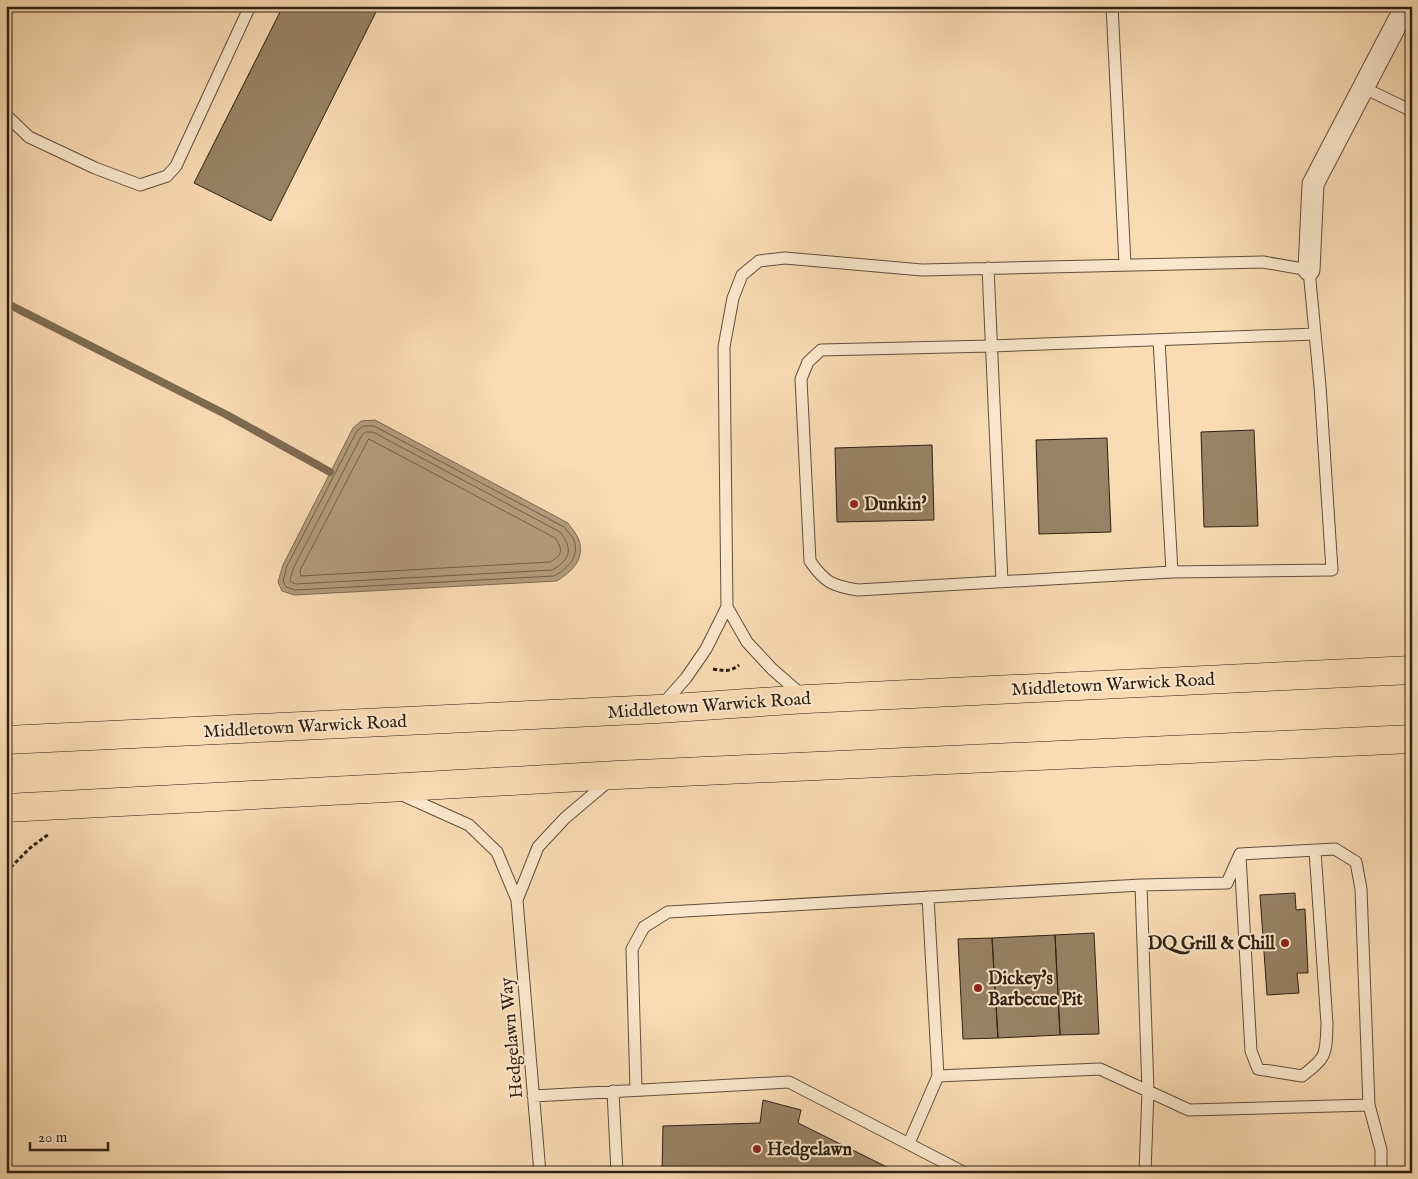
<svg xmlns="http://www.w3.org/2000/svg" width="1418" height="1179" font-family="'IM FELL English',serif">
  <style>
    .water { fill: #b59c7d; stroke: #7f6a52 }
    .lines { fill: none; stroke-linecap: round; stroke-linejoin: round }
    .shore { stroke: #725e47; stroke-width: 1 }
    .stream { stroke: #7f6a52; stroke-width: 8 }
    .building { fill: #998266; stroke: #2f2011 }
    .lane-casing { stroke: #624f3a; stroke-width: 13 }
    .street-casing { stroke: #624f3a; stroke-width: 23 }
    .primary-casing { stroke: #2f2011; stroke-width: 29 }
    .path { stroke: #2f2011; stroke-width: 3; stroke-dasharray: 4 2.5; stroke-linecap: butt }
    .lane { stroke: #fce8ce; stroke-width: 11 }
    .street { stroke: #fce8ce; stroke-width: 21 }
    .primary { stroke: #fadcb4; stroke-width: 28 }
    .poi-dot { fill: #8f2418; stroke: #fce8ce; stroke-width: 2 }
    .labels { text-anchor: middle; stroke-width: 4; stroke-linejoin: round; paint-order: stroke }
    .poi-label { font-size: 18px; font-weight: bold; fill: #2f2011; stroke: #fce8ce; text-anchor: start }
    .street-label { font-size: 18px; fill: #2f2011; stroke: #fce8ce }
  </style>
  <rect width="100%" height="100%" fill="#fadcb4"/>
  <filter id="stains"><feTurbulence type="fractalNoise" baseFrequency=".004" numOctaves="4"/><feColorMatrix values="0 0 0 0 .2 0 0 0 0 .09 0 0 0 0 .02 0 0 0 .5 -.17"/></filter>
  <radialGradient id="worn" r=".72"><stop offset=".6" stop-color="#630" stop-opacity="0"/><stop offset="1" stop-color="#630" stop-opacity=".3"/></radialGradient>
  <path class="water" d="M375 420 568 523C571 528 577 534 579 540 585 560 572 571 557 581L294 595 282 591 278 582 283 565 353 428 361 421Z"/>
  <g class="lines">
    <path class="shore" d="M364 426H374L564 527C567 531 572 536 574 540 580 557 567 569 554 576L295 590 286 587 283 581 287 566 357 431Z
      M366 432H373L560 532C573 548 571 560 552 570L296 584 291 582 290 580 293 569 362 435Z
      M369 439 555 538C563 549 563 555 550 562L301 576 300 571Z"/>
    <path class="stream" d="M6 303 227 415 330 472"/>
  </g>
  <path class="building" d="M283 6H375L378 8 271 221 194 183Z
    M1254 430 1258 526 1204 527 1201 432Z
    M1107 438 1111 532 1039 534 1036 440Z
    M932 445 934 520 837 522 835 448Z
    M1295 893 1296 910 1305 909 1308 973H1297L1299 993 1267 995 1260 895Z
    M1094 933 1099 1034 1060 1035 1055 935Z
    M1055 935 1060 1035 998 1038 992 938Z
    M992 938 998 1038 963 1039 958 939Z
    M763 1100 801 1110 798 1123 899 1173H662L663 1126 760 1123Z"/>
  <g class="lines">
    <g class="lane-casing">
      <path id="lane" d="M1112 6 1125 264
        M1364 88 1412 111
        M6 115 29 137 95 168 140 185 167 176 176 166 250 6
        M988 268 1002 582
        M1159 340 1172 572
        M727 607 747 642 772 669 803 696
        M663 704 686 678 706 649 727 607 724 347 733 298 742 275 759 261 785 258 922 270 1263 262 1309 270 1320 386 1332 570 1172 572 858 590C833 586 825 583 810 561L801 379 808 362 821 350 991 346 1315 334
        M400 794 469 825 497 852 517 900 540 1173
        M1240 856 1251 1051 1258 1069 1302 1076C1327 1057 1326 1055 1327 1024L1315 851
        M1141 885 1148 1091 1145 1173
        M928 897 938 1076
        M517 900 538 847 565 818 610 780
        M636 1090 632 949 644 927 668 912 1141 885 1227 883 1240 854 1335 849 1356 862 1361 889 1369 1105 1381 1150V1173
        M613 1091 617 1173
        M533 1096 789 1082 965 1173
        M909 1143 938 1076 1100 1069 1189 1110 1369 1105"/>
    </g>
    <g class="street-casing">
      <path id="street" d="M1309 270 1313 184 1406 6"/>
    </g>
    <g class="primary-casing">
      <path id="primary" d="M6 740 658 709 807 699 1412 670
        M6 808 387 788 617 775 1412 739"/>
    </g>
    <path class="path" d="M713 669C724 671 730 672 739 665
      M6 872 30 848 49 834"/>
    <use href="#lane" class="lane"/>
    <use href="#street" class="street"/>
    <use href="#primary" class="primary"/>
  </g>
  <g class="poi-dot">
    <circle cx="854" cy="504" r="5"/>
    <circle cx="1285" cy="943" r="5"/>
    <circle cx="978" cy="988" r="5"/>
    <circle cx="757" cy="1149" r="5"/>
  </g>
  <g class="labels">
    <g class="poi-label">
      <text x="864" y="510">Dunkin'</text>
      <text x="1275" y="949" text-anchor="end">DQ Grill &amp; Chill</text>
      <text x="988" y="984">Dickey's<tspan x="988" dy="21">Barbecue Pit</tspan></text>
      <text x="767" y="1155">Hedgelawn</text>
    </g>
    <g class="street-label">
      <text transform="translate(1113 684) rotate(-3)" y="6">Middletown Warwick Road</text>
      <text transform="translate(709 705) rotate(-4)" y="6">Middletown Warwick Road</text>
      <text transform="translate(305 726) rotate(-3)" y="6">Middletown Warwick Road</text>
      <text transform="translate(511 1038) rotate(-95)" y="6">Hedgelawn Way</text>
    </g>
  </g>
  <rect width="1418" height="1179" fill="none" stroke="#fadcb4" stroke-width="25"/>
  <rect x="8" y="8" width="1403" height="1164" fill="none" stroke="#2f2011" stroke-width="2.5"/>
  <rect x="12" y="12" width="1393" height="1154" fill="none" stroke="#2f2011"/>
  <path d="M30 1142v8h78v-8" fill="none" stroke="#2f2011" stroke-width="2.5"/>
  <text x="38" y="1142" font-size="15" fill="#2f2011" stroke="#fce8ce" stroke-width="4" paint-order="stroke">20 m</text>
  <rect width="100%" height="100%" filter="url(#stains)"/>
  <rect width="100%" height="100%" fill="url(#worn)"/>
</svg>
